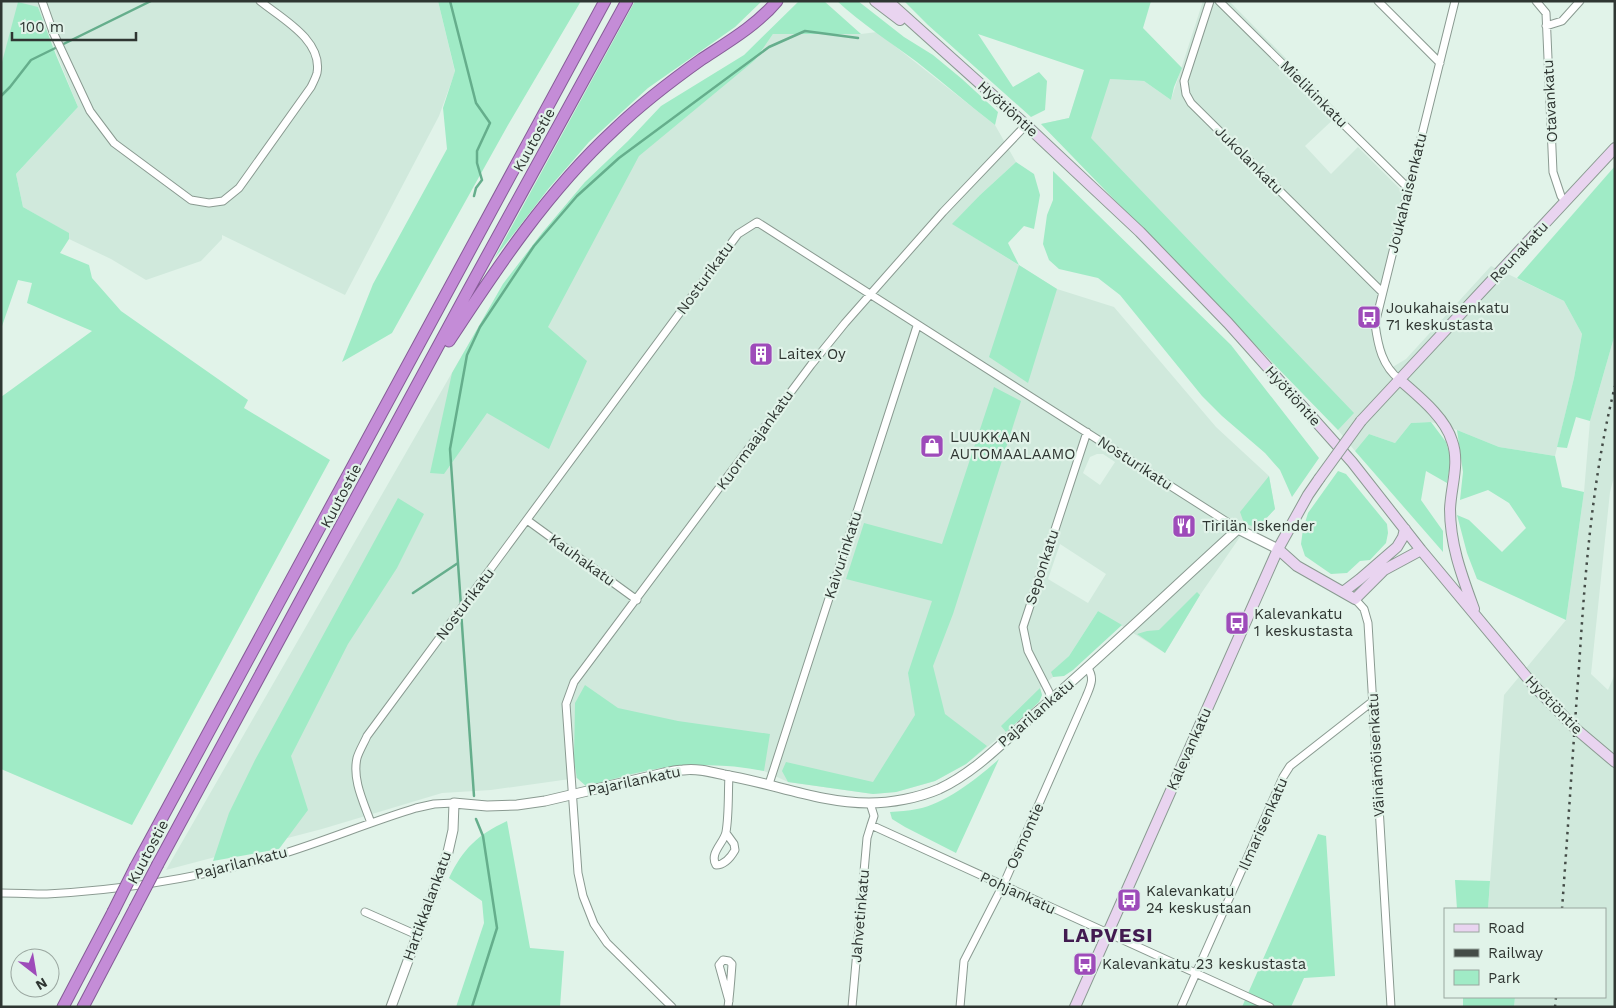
<svg xmlns="http://www.w3.org/2000/svg" width="1616" height="1008" font-family="'Work Sans',sans-serif">
  <style>
    .built { fill: #d0e9dc; fill-rule: evenodd }
    .green { fill: #a0ebc6 }
    .lines { fill: none; stroke-linecap: round; stroke-linejoin: round }
    .stream { stroke: #65ae8c; stroke-width: 2.5 }
    .minor-casing { stroke: #8a9a91; stroke-width: 9 }
    .tertiary-casing { stroke: #8a9a91; stroke-width: 11 }
    .secondary-casing { stroke: #8a9a91; stroke-width: 12 }
    .trunk-casing { stroke: #865c97; stroke-width: 13 }
    .minor { stroke: #fff; stroke-width: 7 }
    .tertiary { stroke: #fff; stroke-width: 9 }
    .secondary { stroke: #e9d4f0; stroke-width: 10 }
    .trunk { stroke: #c48cd7; stroke-width: 11 }
    .rail { stroke: #444c47; stroke-width: 2.5; stroke-dasharray: 2.5 5; stroke-linecap: butt }
    .secondary-bridge-casing { stroke: #8a9a91; stroke-width: 12; stroke-linecap: butt }
    .trunk-bridge-casing { stroke: #865c97; stroke-width: 13; stroke-linecap: butt }
    .secondary-bridge { stroke: #e9d4f0; stroke-width: 10 }
    .trunk-bridge { stroke: #c48cd7; stroke-width: 11 }
    .labels { text-anchor: middle; stroke-width: 4.5; stroke-linejoin: round; paint-order: stroke }
    .street-label { font-size: 15px; fill: #2f3632; stroke: #e1f3e9 }
    .poi-label { font-size: 15px; fill: #2f3632; stroke: #e1f3e9; text-anchor: start }
    .district-label { font-size: 20px; font-weight: bold; letter-spacing: 1px; fill: #421b50; stroke: #e1f3e9 }
  </style>
  <rect width="100%" height="100%" fill="#e1f3e9"/>
  <path class="built" d="M1 1H438L455 72 439 116 345 295 222 235V239L201 261 146 280 111 259 69 239 68 233 23 207 16 174 78 107 38 7 1 66Z
    M1203 1H1229L1340 113 1305 146 1331 174 1358 147 1409 198 1380 323 1382 339 1391 368 1406 359 1491 266 1564 301 1582 334 1574 378 1555 456 1499 447 1457 430 1431 422 1411 423 1395 443 1369 434 1355 451 1338 430 1041 124 1069 118 1085 70 1110 79 1144 81 1171 100Z
    M877 32 995 125 1016 162 980 195 953 224 1057 289 1114 307 1216 427 1269 476 1275 509 1257 528 1242 534 1200 595 1165 653 1098 611 1069 656 1052 672 1053 677 1040 688 1042 695 1039 702 1006 732 966 764 935 781 896 792 873 794 788 782 764 771 742 766 696 765 660 768 586 786 577 778 491 790 442 793 322 829 166 870 503 284 542 233 585 182 755 60 773 34H861ZM1097 454H1103L1115 462 1100 485 1083 473 1090 457ZM1060 544 1106 574 1088 603 1048 579Z
    M1615 334V473L1610 492 1591 674 1608 690 1615 674V1007H1514L1515 997H1605V909H1488L1504 695 1566 620 1584 492 1590 421Z"/>
  <path class="green" d="M438 1H581L508 125 392 333 342 362 373 284 447 149 443 108 455 71Z
    M635 1H762L735 27 648 88 589 142 549 188 494 259Z
    M799 1H824L861 34H773L755 60 639 156 548 327 587 361 549 449 487 413 444 474 430 473 452 373 503 284 542 233 585 182 628 141 661 106 744 55Z
    M837 1H858L904 37 933 55 962 79 998 112 995 125C969 105 944 83 917 62 891 43 861 23 837 1Z
    M904 1H1151L1143 28 1182 68 1174 87 1171 100 1144 81 1110 79 1091 138 1354 413 1338 430 1041 124 1069 118 1084 70 978 34 1013 87 1039 72 1047 81 1045 110 1031 117 928 25Z
    M18 2 38 7 56 55 78 107 16 174 23 207 69 233V239L60 253 89 265 92 278 121 311 248 400 244 408 330 460 132 825 1 769V397L92 331 27 303 32 283 18 280 1 329V66Z
    M1016 162 1034 174 1040 195 1034 229 1024 226 1008 243 1019 265 1057 289 1028 383 989 357 1019 265 952 224 980 195Z
    M1615 166V334L1590 421 1576 417 1567 448 1557 447 1574 378 1582 334 1564 301 1517 278Z
    M1053 171 1231 345 1319 458 1292 497 1280 470 1265 453 1222 416 1202 396 1120 295 1098 278 1059 269 1049 260 1043 244 1047 215 1053 200Z
    M994 387 1021 401 953 614 933 666 945 714 987 746 966 764 935 781 896 792 873 794 788 782 782 771 786 762 873 782 915 715 908 673 932 601 846 579 864 523 942 544Z
    M1431 422 1446 442 1451 459 1447 483 1426 471 1421 500 1443 531V552L1355 451 1369 434 1395 443 1411 423Z
    M1457 430 1499 447 1555 456 1562 487 1584 492 1566 620 1477 579 1467 553 1457 515 1469 520 1502 552 1526 528 1509 503 1488 490 1460 500 1463 472Z
    M1338 471 1346 474 1387 524 1388 533 1386 543 1370 560 1360 561 1347 573 1331 574 1305 556 1301 544 1303 529 1308 513Z
    M1269 476 1275 509 1257 528 1244 523 1240 512Z
    M398 498 424 514 397 568 348 644 291 756 308 810 279 849 213 861 229 813 255 760Z
    M1197 592 1200 595 1165 653 1137 634 1147 631 1159 630Z
    M1098 611 1122 625 1073 670 1064 676 1053 677 1051 672 1069 656Z
    M585 685 618 708 678 721 770 734 764 771C730 764 695 763 661 768 636 772 611 780 586 786L577 778 574 761 575 703Z
    M1040 688 1042 695 1039 702 1006 732 1001 726Z
    M999 759 956 853 905 827 892 819 890 812C899 811 908 811 917 809 945 804 978 778 999 759Z
    M507 821 530 948 564 951 560 1007H456L484 923 482 901 449 878C463 849 477 835 507 821Z
    M1318 834 1326 836 1335 976 1304 978 1291 1007H1242Z
    M1455 880 1490 881 1488 909H1457Z
    M1463 997H1515L1514 1007H1463Z"/>
  <g class="lines">
    <path class="stream" d="M450 1 476 103 490 123 477 151V163L482 180 476 188 474 196
      M1 96 10 87 31 60 151 1
      M413 593 458 563
      M461 606 450 449 467 355 480 327 534 246 577 196 619 158 769 47 805 31 858 38
      M461 611 474 796
      M472 1007 497 928 483 836 476 819"/>
    <g class="minor-casing">
      <path id="minor" d="M42 1 53 32 90 111 114 143 191 200 209 203 223 201 239 188 311 87C313 83 316 77 317 73 323 40 281 18 260 1
        M1210 1 1184 81 1186 94 1191 103 1382 292
        M1219 1 1408 188
        M1378 1 1440 63
        M1536 1 1546 13 1553 172 1561 196 1566 202
        M1546 26 1562 21 1580 1
        M1400 380C1382 366 1378 346 1375 324L1455 1
        M527 520 637 600
        M1355 599 1364 609 1368 623 1391 1007
        M1051 700 1049 692 1028 651 1023 627 1087 432
        M769 784 917 326
        M870 803 874 816 871 825 1270 1007
        M371 823C364 803 352 780 357 758 359 751 364 743 367 736L738 234 757 222 1238 529
        M726 833 734 844 735 850C731 857 724 865 716 865 709 853 724 843 726 832 729 815 728 793 729 775
        M1 893C16 893 32 894 47 894 125 890 204 877 279 855 325 841 370 822 416 808L434 804 454 803
        M365 912 417 935
        M672 1007 607 943 594 924 583 896 578 873 566 704 574 682 811 365 845 323 943 212 1026 125
        M728 1007C730 993 731 978 732 964L729 961 723 960 719 965 729 1001
        M852 1007 867 838 871 825
        M960 1007 964 961 1005 881 1086 697C1091 685 1095 678 1087 667
        M1181 1007 1283 777 1290 766 1373 701"/>
    </g>
    <g class="tertiary-casing">
      <path id="tertiary" d="M391 1007 448 852 453 830 454 803 487 806 517 805 545 801 664 773C670 772 677 770 683 770 697 768 711 772 724 775 773 783 819 803 869 803 891 803 918 798 939 789 976 772 1006 739 1037 712 1105 653 1171 590 1238 529L1278 549"/>
    </g>
    <g class="secondary-casing">
      <path id="secondary" d="M875 1 900 20
        M888 1 1026 125 1140 232 1228 323 1352 462 1421 550 1535 687 1576 729 1615 762
        M1400 380C1418 396 1445 417 1452 441 1460 463 1451 486 1450 509 1450 545 1462 576 1474 609
        M1361 421 1615 148
        M1278 549 1297 566 1355 599 1384 570 1421 550
        M1343 592 1360 579 1397 547 1403 537 1405 529
        M1075 1007 1278 549 1308 495 1319 479"/>
    </g>
    <g class="trunk-casing">
      <path id="trunk" d="M449 341C498 266 548 191 614 130 641 104 671 81 702 59 728 42 757 25 777 1
        M158 864 469 289 627 1
        M136 866 605 1
        M63 1007 113 912
        M83 1007 135 908"/>
    </g>
    <use href="#minor" class="minor"/>
    <use href="#tertiary" class="tertiary"/>
    <use href="#secondary" class="secondary"/>
    <use href="#trunk" class="trunk"/>
    <path class="rail" d="M1562 909C1568 829 1573 748 1579 667 1585 573 1592 479 1615 386
      M1555 1007 1556 997"/>
    <g class="secondary-bridge-casing">
      <path id="secondary-bridge" d="M1319 479 1361 421"/>
    </g>
    <g class="trunk-bridge-casing">
      <path id="trunk-bridge" d="M135 908 158 864
        M113 912 136 866"/>
    </g>
    <use href="#secondary-bridge" class="secondary-bridge"/>
    <use href="#trunk-bridge" class="trunk-bridge"/>
  </g>
  <defs>
    <g id="bus-square" transform="scale(1.25)"><rect x="-9" y="-9" width="18" height="18" rx="4" fill="#9e4bba" stroke="#e1f3e9"/><path d="M-5-6H5V4H4V6H2V4H-2V6H-4V4H-5ZM-3.5-4V0h7V-4ZM-3.5 1.2v1.5H-2V1.2ZM2 1.2v1.5H3.5V1.2Z" fill="#fff"/></g>
    <g id="building-square" transform="scale(1.25)"><rect x="-9" y="-9" width="18" height="18" rx="4" fill="#9e4bba" stroke="#e1f3e9"/><path d="M-4-6H4V6H1V3H-1V6H-4ZM-2.5-4.3h1.7v1.8h-1.7ZM.8-4.3h1.7v1.8H.8ZM-2.5-1h1.7V.8h-1.7ZM.8-1h1.7V.8H.8Z" fill="#fff"/></g>
    <g id="shop-square" transform="scale(1.25)"><rect x="-9" y="-9" width="18" height="18" rx="4" fill="#9e4bba" stroke="#e1f3e9"/><path d="M-5-2.5h2.3a2.7 3.5 0 0 1 5.4 0H5L5.5 6h-11ZM-1.5-2.5h3a1.5 2.3 0 0 0-3 0Z" fill="#fff"/></g>
    <g id="restaurant-square" transform="scale(1.25)"><rect x="-9" y="-9" width="18" height="18" rx="4" fill="#9e4bba" stroke="#e1f3e9"/><path d="M-5-6h1v4h1v-4h1v4h1v-4h1v5L-1.5 .5V6h-2V.5L-5-1ZM5-6V6H3V1.5H1.5Q1.5-4 5-6Z" fill="#fff"/></g>
  </defs>
  <g fill-rule="evenodd">
    <use href="#bus-square" x="1369" y="317"/>
    <use href="#building-square" x="761" y="354"/>
    <use href="#shop-square" x="932" y="446"/>
    <use href="#restaurant-square" x="1184" y="526"/>
    <use href="#bus-square" x="1237" y="623"/>
    <use href="#bus-square" x="1129" y="900"/>
    <use href="#bus-square" x="1085" y="964"/>
  </g>
  <g class="labels">
    <g class="street-label">
      <text transform="translate(1314 94) rotate(45)" y="5">Mielikinkatu</text>
      <text transform="translate(1550 101) rotate(-93)" y="5">Otavankatu</text>
      <text transform="translate(1008 109) rotate(42)" y="5">Hyötiöntie</text>
      <text transform="translate(534 140) rotate(-61)" y="5">Kuutostie</text>
      <text transform="translate(1249 160) rotate(45)" y="5">Jukolankatu</text>
      <text transform="translate(1407 193) rotate(-76)" y="5">Joukahaisenkatu</text>
      <text transform="translate(1519 252) rotate(-47)" y="5">Reunakatu</text>
      <text transform="translate(705 278) rotate(-54)" y="5">Nosturikatu</text>
      <text transform="translate(1293 396) rotate(48)" y="5">Hyötiöntie</text>
      <text transform="translate(755 440) rotate(-54)" y="5">Kuormaajankatu</text>
      <text transform="translate(1135 463) rotate(33)" y="5">Nosturikatu</text>
      <text transform="translate(341 496) rotate(-62)" y="5">Kuutostie</text>
      <text transform="translate(843 555) rotate(-72)" y="5">Kaivurinkatu</text>
      <text transform="translate(582 560) rotate(36)" y="5">Kauhakatu</text>
      <text transform="translate(1042 567) rotate(-72)" y="5">Seponkatu</text>
      <text transform="translate(465 604) rotate(-53)" y="5">Nosturikatu</text>
      <text transform="translate(1554 705) rotate(46)" y="5">Hyötiöntie</text>
      <text transform="translate(1036 713) rotate(-41)" y="5">Pajarilankatu</text>
      <text transform="translate(1189 749) rotate(-66)" y="5">Kalevankatu</text>
      <text transform="translate(1376 755) rotate(-93)" y="5">Väinämöisenkatu</text>
      <text transform="translate(634 781) rotate(-12)" y="5">Pajarilankatu</text>
      <text transform="translate(1263 824) rotate(-66)" y="5">Ilmarisenkatu</text>
      <text transform="translate(1025 836) rotate(-66)" y="5">Osmontie</text>
      <text transform="translate(148 852) rotate(-62)" y="5">Kuutostie</text>
      <text transform="translate(241 863) rotate(-14)" y="5">Pajarilankatu</text>
      <text transform="translate(1018 893) rotate(25)" y="5">Pohjankatu</text>
      <text transform="translate(427 906) rotate(-70)" y="5">Hartikkalankatu</text>
      <text transform="translate(860 916) rotate(-85)" y="5">Jahvetinkatu</text>
    </g>
    <g class="poi-label">
      <text x="1386" y="313">Joukahaisenkatu<tspan x="1386" dy="17">71 keskustasta</tspan></text>
      <text x="778" y="359">Laitex Oy</text>
      <text x="950" y="442">LUUKKAAN<tspan x="950" dy="17">AUTOMAALAAMO</tspan></text>
      <text x="1202" y="531">Tirilän Iskender</text>
      <text x="1254" y="619">Kalevankatu<tspan x="1254" dy="17">1 keskustasta</tspan></text>
      <text x="1146" y="896">Kalevankatu<tspan x="1146" dy="17">24 keskustaan</tspan></text>
      <text x="1102" y="969">Kalevankatu 23 keskustasta</text>
    </g>
    <g class="district-label">
      <text x="1108" y="942">LAPVESI</text>
    </g>
  </g>
  <rect width="1616" height="1008" fill="none" stroke="#2f3632" stroke-width="5"/>
  <rect x="1444" y="908" width="162" height="90" fill="#e1f3e9" stroke="#9aa7a0"/>
  <rect x="1454" y="924" width="25" height="8" fill="#e9d4f0" stroke="#9aa7a0"/>
  <text x="1488" y="933" font-size="15" fill="#2f3632">Road</text>
  <rect x="1454" y="949" width="25" height="8" fill="#444c47" stroke="#9aa7a0"/>
  <text x="1488" y="958" font-size="15" fill="#2f3632">Railway</text>
  <rect x="1454" y="970" width="25" height="15" fill="#a0ebc6" stroke="#9aa7a0"/>
  <text x="1488" y="983" font-size="15" fill="#2f3632">Park</text>
  <g transform="translate(35 973) rotate(149)"><circle r="24" fill="#e1f3e9" stroke="#9aa7a0"/>
  <path d="M0-4L9 19L0 12L-9 19Z" fill="#9e4bba"/>
  <text y="-8" font-size="14" font-weight="bold" text-anchor="middle" fill="#2f3632">N</text>
  </g>
  <path d="M12 32v8h124v-8" fill="none" stroke="#2f3632" stroke-width="2.5"/>
  <text x="20" y="32" font-size="15" fill="#2f3632" stroke="#e1f3e9" stroke-width="4" paint-order="stroke">100 m</text>
</svg>
